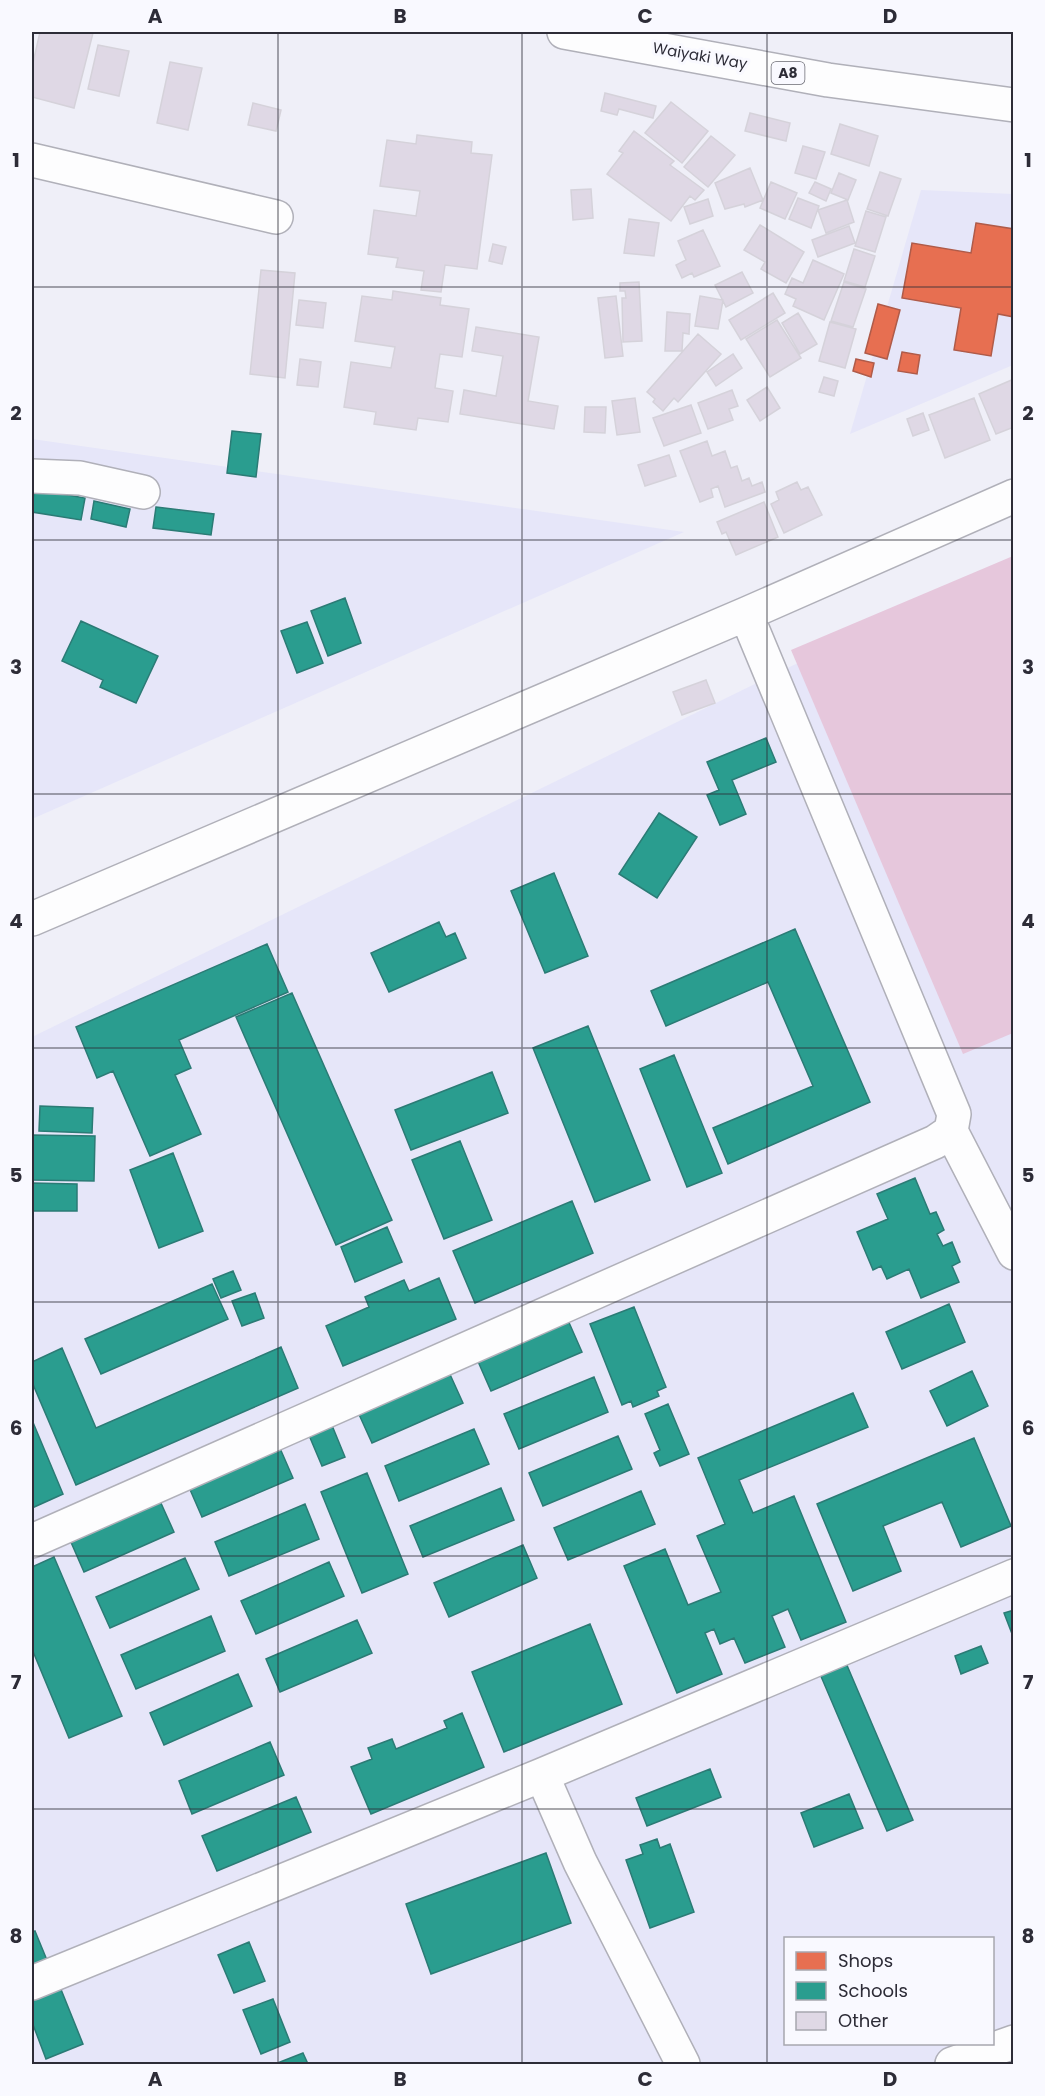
<svg xmlns="http://www.w3.org/2000/svg" width="1045" height="2096" font-family="Poppins,sans-serif">
  <style>
    .built { fill: #e6e6f9; fill-rule: evenodd }
    .green { fill: #e6c7dc }
    .shops { fill: #e76f51; stroke: #af5b49; stroke-width: 1.5 }
    .schools { fill: #2a9d8f; stroke: #2b7b75; stroke-width: 1.5 }
    .building { fill: #dfd8e5; stroke: #d5d2da; stroke-width: 1.5 }
    .lines { fill: none; stroke-linecap: round; stroke-linejoin: round }
    .minor-casing { stroke: #b0b0b9; stroke-width: 36 }
    .highway-casing { stroke: #b0b0b9; stroke-width: 36 }
    .minor { stroke: #fdfdfe; stroke-width: 33 }
    .highway { stroke: #fdfdfe; stroke-width: 33 }
    .grid { fill: none; stroke: #2d2c37; stroke-width: 1.5; stroke-opacity: 0.55 }
    .labels { text-anchor: middle; stroke-width: 6; stroke-linejoin: round; paint-order: stroke }
    .shield { fill: #f9f9ff; stroke: #6a6a73; stroke-width: 1.5 }
    .shield-label { font-size: 14px; font-weight: bold; fill: #2d2c37 }
    .street-label { font-size: 15px; fill: #2d2c37; stroke: #f9f9ff }
    .neatline { fill: none; stroke: #2d2c37; stroke-width: 2 }
    .grid-label { font-size: 20px; text-anchor: middle; font-weight: bold; fill: #2d2c37 }
  </style>
  <rect width="100%" height="100%" fill="#efeff8"/>
  <path class="built" d="M921 190 1013 194V365L850 434Z
    M32 439 684 532 32 819Z
    M1013 558V2064H32V1037ZM786 1938H992V2044H786Z"/>
  <path class="green" d="M1013 556V1033L963 1054 791 650Z"/>
  <path class="shops" d="M976 223 1014 229V317L998 314 991 356 954 350 961 308 902 298 912 243 971 253Z
    M878 304 900 310 887 359 865 353Z
    M902 352 920 355 917 374 898 371Z
    M856 359 874 363 871 377 853 371Z"/>
  <path class="schools" d="M232 431 261 434 256 477 227 473Z
    M34 489 85 498 81 520 32 512Z
    M94 501 130 509 126 527 91 519Z
    M156 507 214 514 211 535 153 528Z
    M345 598 361 643 328 656 311 611Z
    M81 621 158 656 136 703 100 687 103 680 62 661Z
    M307 622 323 663 297 673 281 631Z
    M766 738 776 762 732 780 746 814 720 825 707 795 719 790 707 762Z
    M659 813 697 837 657 898 619 874Z
    M554 873 588 956 545 973 511 891Z
    M439 922 446 937 455 933 466 958 389 992 371 953Z
    M795 929 870 1102 728 1164 713 1128 813 1086 768 982 666 1026 651 991Z
    M267 944 288 992 179 1040 191 1068 175 1075 201 1134 150 1156 113 1071 97 1078 76 1027Z
    M292 993 392 1220 336 1245 236 1017Z
    M588 1026 650 1180 595 1202 533 1048Z
    M674 1055 722 1173 687 1187 640 1069Z
    M492 1072 508 1113 411 1150 395 1110Z
    M40 1106 93 1108 92 1133 39 1131Z
    M32 1135 95 1136 94 1181 32 1180Z
    M460 1141 492 1220 444 1239 412 1160Z
    M173 1153 203 1231 159 1248 130 1170Z
    M915 1178 930 1214 936 1212 944 1230 937 1234 943 1246 952 1242 960 1262 952 1266 959 1282 921 1298 909 1269 887 1279 881 1266 873 1270 857 1232 888 1219 877 1194Z
    M32 1183 77 1184V1211H32Z
    M572 1201 593 1253 475 1303 453 1251Z
    M387 1227 402 1262 355 1282 341 1247Z
    M233 1271 241 1290 221 1298 213 1279Z
    M439 1278 456 1319 343 1366 326 1326 369 1307 365 1297 404 1280 409 1291Z
    M212 1284 228 1319 101 1374 85 1339Z
    M255 1293 264 1318 242 1326 232 1301Z
    M949 1304 965 1342 902 1369 886 1332Z
    M634 1307 666 1387 657 1391 659 1396 633 1407 631 1401 622 1405 590 1324Z
    M567 1318 582 1352 491 1391 476 1357Z
    M281 1347 298 1388 76 1485 32 1382V1362L62 1348 96 1428Z
    M448 1370 463 1403 372 1443 357 1410Z
    M972 1371 988 1406 947 1426 930 1391Z
    M594 1377 608 1412 519 1449 504 1414Z
    M853 1393 868 1427 739 1480 753 1513 794 1496 846 1622 801 1640 788 1609 772 1616 785 1647 745 1663 734 1638 720 1644 714 1629 705 1633 722 1674 677 1693 624 1566 665 1549 688 1605 721 1592 697 1536 725 1524 698 1458Z
    M668 1404 689 1454 660 1466 654 1453 660 1450 645 1414Z
    M32 1420 63 1494 32 1508Z
    M331 1423 345 1457 322 1466 308 1433Z
    M474 1429 489 1464 399 1501 385 1466Z
    M618 1436 632 1469 543 1506 529 1473Z
    M974 1438 1011 1526 961 1547 942 1502 883 1526 901 1571 853 1591 817 1504Z
    M279 1446 293 1478 202 1517 188 1485Z
    M367 1473 408 1574 362 1593 321 1492Z
    M501 1488 514 1520 423 1557 410 1526Z
    M641 1491 655 1524 568 1560 554 1528Z
    M160 1501 174 1532 84 1572 70 1540Z
    M305 1504 319 1539 229 1576 215 1542Z
    M523 1545 537 1578 449 1617 434 1583Z
    M54 1557 122 1716 69 1738 32 1649V1567Z
    M185 1558 199 1589 110 1628 96 1597Z
    M329 1562 344 1596 256 1634 241 1601Z
    M1014 1610V1639L1004 1613Z
    M211 1616 225 1651 136 1689 121 1655Z
    M357 1620 372 1653 280 1692 266 1659Z
    M590 1624 622 1704 504 1752 472 1672Z
    M981 1646 988 1663 961 1674 955 1656Z
    M846 1663 913 1820 887 1831 820 1674Z
    M238 1674 252 1706 164 1745 150 1713Z
    M462 1713 484 1767 371 1814 351 1767 372 1759 368 1748 392 1739 396 1749 447 1728 444 1721Z
    M270 1742 284 1775 192 1814 179 1781Z
    M710 1769 721 1797 647 1826 636 1798Z
    M849 1794 863 1828 814 1847 801 1813Z
    M296 1797 311 1832 217 1871 202 1836Z
    M657 1839 660 1848 670 1844 694 1912 650 1928 626 1860 643 1854 640 1845Z
    M546 1853 571 1923 431 1974 406 1904Z
    M35 1931 49 1965 32 1972V1932Z
    M249 1942 265 1981 234 1993 218 1955Z
    M58 1982 83 2044 46 2059 32 2022V1993Z
    M273 1999 290 2042 261 2054 243 2010Z
    M303 2053 308 2064H275Z"/>
  <path class="building" d="M40 32 93 33 74 108 32 97V67Z
    M98 45 129 51 119 96 88 89Z
    M170 62 202 68 188 130 157 123Z
    M605 93 656 106 653 118 619 109 617 115 601 111Z
    M671 102 708 131 682 163 645 133Z
    M253 103 281 110 276 131 248 125Z
    M750 113 790 123 786 141 745 131Z
    M840 124 878 136 869 166 831 154Z
    M634 131 674 161 670 165 704 190 695 200 690 196 671 221 607 174 623 153 619 151Z
    M417 135 472 142 471 153 492 155 477 269 445 265 441 292 421 290 424 271 396 267 398 258 368 254 374 210 416 216 420 191 380 186 387 140 416 144Z
    M711 136 735 155 708 187 684 167Z
    M803 146 825 152 816 179 795 173Z
    M750 168 763 200 745 207 744 204 725 209 715 183Z
    M880 172 901 179 888 216 867 209Z
    M839 173 856 180 848 200 831 193Z
    M771 182 797 193 785 219 760 208Z
    M815 182 831 189 826 201 809 193Z
    M591 189 593 218 573 220 571 190Z
    M798 198 819 206 811 228 789 219Z
    M708 199 713 216 690 224 684 207Z
    M847 200 854 222 826 233 818 210Z
    M866 211 886 217 875 252 855 246Z
    M629 219 659 223 654 256 624 253Z
    M760 225 804 252 786 283 761 269 765 262 744 250Z
    M849 226 855 243 818 257 812 240Z
    M703 230 720 266 694 277 692 273 682 278 676 265 686 260 678 241Z
    M493 244 506 247 502 264 489 261Z
    M854 249 875 256 865 287 844 281Z
    M813 260 844 274 824 320 793 306 796 299 785 294 792 278 803 283Z
    M261 270 295 273 285 378 250 374Z
    M742 272 753 293 726 307 715 285Z
    M639 282 642 341 623 342 622 298H626L625 291H620V283Z
    M844 282 866 289 853 327 831 321Z
    M393 291 441 298 440 305 469 309 462 357 440 354 435 388 453 391 448 422 418 418 416 430 374 424 376 412 344 407 351 362 391 368 395 347 355 341 362 296 392 300Z
    M773 293 785 313 741 340 729 320Z
    M616 296 623 356 605 358 598 298Z
    M700 296 723 300 718 329 695 326Z
    M299 300 326 303 323 328 296 325Z
    M667 312 690 314 689 334 683 333 682 351H665Z
    M798 313 817 344 800 354 782 323Z
    M777 320 801 358 770 377 746 339Z
    M830 322 856 329 845 368 819 361Z
    M476 327 539 337 528 401 558 406 554 429 460 414 464 390 496 396 503 356 472 351Z
    M698 334 721 354 678 402 674 398 663 411 653 402 655 399 647 392Z
    M733 354 742 368 716 386 707 372Z
    M300 359 321 362 318 387 297 385Z
    M824 377 838 381 834 396 819 392Z
    M1014 379V427L996 434 979 394Z
    M767 387 780 408 760 421 747 400Z
    M732 390 738 406 729 409 733 420 708 429 698 403Z
    M635 398 640 432 617 435 612 401Z
    M974 398 990 440 945 458 929 415Z
    M691 405 701 433 664 446 653 418Z
    M585 407H606L605 433 584 432Z
    M923 413 929 430 913 436 907 419Z
    M707 441 712 456 725 451 731 468 737 466 742 481 749 478 752 486 762 482 765 492 725 507 718 486 711 489 713 497 700 502 680 451Z
    M669 455 676 476 645 486 638 465Z
    M797 482 801 490 808 487 822 515 784 533 771 504 779 500 776 492Z
    M764 502 778 537 736 555 726 532 722 534 717 522Z
    M706 680 715 703 682 715 673 692Z"/>
  <g class="lines">
    <g class="minor-casing">
      <path id="minor" d="M32 160 276 217
        M32 476 80 478 143 492
        M32 919 746 614 1014 496
        M951 1131 1014 1253
        M32 1541 935 1142 951 1131 954 1114 746 614
        M542 1775 580 1862 683 2064
        M32 1983 542 1775 1014 1576
        M952 2064 1014 2042"/>
    </g>
    <g class="highway-casing">
      <path id="highway" d="M564 32 828 80 1014 105"/>
    </g>
    <use href="#minor" class="minor"/>
    <use href="#highway" class="highway"/>
  </g>
  <path class="grid" d="M278 32V2064M522 32V2064M767 32V2064M32 287H1014M32 540H1014M32 794H1014M32 1048H1014M32 1302H1014M32 1556H1014M32 1809H1014"/>
  <g class="labels">
    <rect class="shield" x="771.5" y="62" width="33" height="22" rx="4.5"/>
    <g class="shield-label">
      <text x="788" y="78">A8</text>
    </g>
    <g class="street-label">
      <text transform="translate(700 56) rotate(10)" y="5">Waiyaki Way</text>
    </g>
  </g>
  <rect width="1045" height="2096" fill="none" stroke="#f9f9ff" stroke-width="66"/>
  <rect x="784" y="1937" width="210" height="108" fill="#f9f9ff" stroke="#a7a7af" stroke-width="1.5"/>
  <rect x="796" y="1952" width="30" height="18" fill="#e76f51" stroke="#a7a7af" stroke-width="1.5"/>
  <text x="838" y="1967" font-size="18" fill="#2d2c37">Shops</text>
  <rect x="796" y="1982" width="30" height="18" fill="#2a9d8f" stroke="#a7a7af" stroke-width="1.5"/>
  <text x="838" y="1997" font-size="18" fill="#2d2c37">Schools</text>
  <rect x="796" y="2012" width="30" height="18" fill="#dfd8e5" stroke="#a7a7af" stroke-width="1.5"/>
  <text x="838" y="2027" font-size="18" fill="#2d2c37">Other</text>
  <rect x="33" y="33" width="979" height="2030" class="neatline"/>
  <g class="grid-label">
    <text x="155" y="23">A</text>
    <text x="400" y="23">B</text>
    <text x="645" y="23">C</text>
    <text x="890" y="23">D</text>
    <text x="16" y="167">1</text>
    <text x="1028" y="167">1</text>
    <text x="16" y="420">2</text>
    <text x="1028" y="420">2</text>
    <text x="16" y="674">3</text>
    <text x="1028" y="674">3</text>
    <text x="16" y="928">4</text>
    <text x="1028" y="928">4</text>
    <text x="16" y="1182">5</text>
    <text x="1028" y="1182">5</text>
    <text x="16" y="1435">6</text>
    <text x="1028" y="1435">6</text>
    <text x="16" y="1689">7</text>
    <text x="1028" y="1689">7</text>
    <text x="16" y="1943">8</text>
    <text x="1028" y="1943">8</text>
    <text x="155" y="2086">A</text>
    <text x="400" y="2086">B</text>
    <text x="645" y="2086">C</text>
    <text x="890" y="2086">D</text>
  </g>
</svg>
